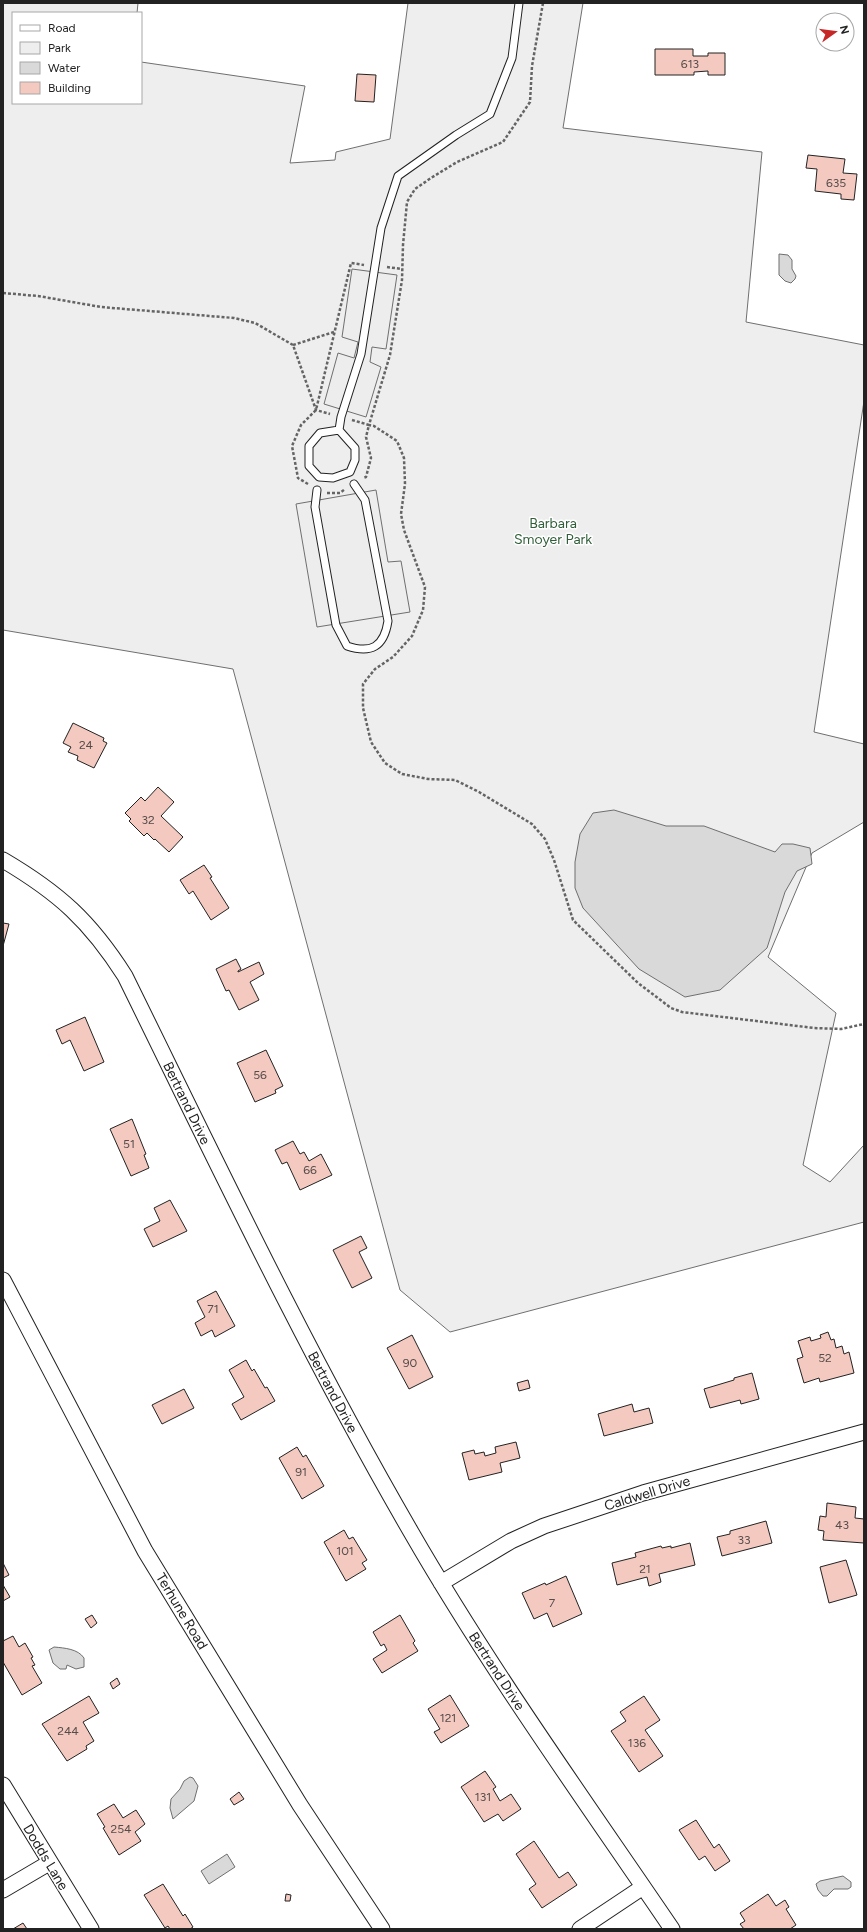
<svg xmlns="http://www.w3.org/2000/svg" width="867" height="1932" font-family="Figtree,sans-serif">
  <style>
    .green { fill: #eee; stroke: #6f6f6f }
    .parking { fill: #ededed; stroke: #6f6f6f }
    .water { fill: #d9d9d9; stroke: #6f6f6f }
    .building { fill: #f3c9c0; stroke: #222 }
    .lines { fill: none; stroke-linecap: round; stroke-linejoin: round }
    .lane-casing { stroke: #222; stroke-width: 9 }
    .street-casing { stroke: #222; stroke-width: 17 }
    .path { stroke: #646464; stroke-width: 2.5; stroke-dasharray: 3 2; stroke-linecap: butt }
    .lane { stroke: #fff; stroke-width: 7 }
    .street { stroke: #fff; stroke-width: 15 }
    .labels { text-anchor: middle; stroke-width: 3; stroke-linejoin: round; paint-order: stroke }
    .number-label { font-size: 12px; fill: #564c4a }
    .park-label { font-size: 14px; fill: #2f5e38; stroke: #fff }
    .street-label { font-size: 14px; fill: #222; stroke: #fff }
  </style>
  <rect width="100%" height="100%" fill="#fff"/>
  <path class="green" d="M3 3H138L137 13H13V103H141V62L305 86 290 163 335 160 336 152 390 139 408 3H583L563 128 762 152 746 322 864 345V401L814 732 864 744V822L812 853 768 957 836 1013 803 1165 830 1182 864 1145V1222L450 1332 400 1290 233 669 3 630Z"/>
  <path class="parking" d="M352 269 397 275 386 349 372 347 370 362 381 367 366 417 324 404 338 353 354 358 358 342 342 337Z
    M376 490 388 562 401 561 410 612 317 627 296 504Z"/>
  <path class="water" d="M779 254 788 255 792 260V269L796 276 795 279 791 283 785 281 779 275Z
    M614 810 666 826H704L775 852 782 844H793L810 848 812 864 797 871 785 892 767 948 720 990 685 997 639 969 583 908 575 888V862L580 834 593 813Z
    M54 1647C65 1648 78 1649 84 1658V1667L76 1669 67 1665 66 1669H60L53 1663 49 1650Z
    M190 1777 193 1778 198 1786 194 1801 173 1819 170 1808 171 1799 180 1789 184 1781Z
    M227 1854 235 1867 209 1884 201 1871Z
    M843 1876 851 1882V1887L848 1889H834L827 1896H823L818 1890 816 1884 820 1881Z"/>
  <path class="building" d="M655 49H693V56H708V53H725V75H708V71L694 72V75H655Z
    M357 74 376 75 374 102 355 101Z
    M808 155 845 159 843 173 857 174 854 200 841 199V194L815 191 817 169 806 168Z
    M73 723 104 738 103 741 107 743 94 768 77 760 78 756 68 752 71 747 63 743Z
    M158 787 174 802 161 816 183 837 169 852 155 839 154 840 147 833 144 836 129 821 131 819 125 813 141 797 145 801Z
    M204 865 212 877 210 878 229 908 211 920 193 891 189 894 180 880Z
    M3 923 9 924 3 946Z
    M236 959 241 969 238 971V972L259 962 264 974 250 982 259 1000 239 1010 229 990 226 991 216 969Z
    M85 1017 104 1062 84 1071 70 1040 62 1044 56 1030Z
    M266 1050 283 1086 275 1090 276 1093 255 1102 237 1063Z
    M132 1119 146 1154 144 1155 149 1168 131 1176 110 1129Z
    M293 1141 300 1154 304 1152 309 1161 321 1154 332 1175 300 1190 287 1162 282 1164 275 1150Z
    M170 1200 187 1231 153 1247 144 1229 160 1221 154 1208Z
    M361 1236 367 1248 359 1252 372 1278 352 1288 333 1250Z
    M216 1291 235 1326 215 1337 212 1330 201 1336 195 1323 205 1317 197 1301Z
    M828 1332 831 1340 834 1339 836 1348 842 1346 844 1354 849 1352 854 1373 820 1382 819 1378 804 1383 797 1359 803 1357 798 1341 810 1337 811 1341 821 1338 820 1335Z
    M412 1335 433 1377 409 1389 387 1348Z
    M246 1360 252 1371 254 1369 265 1388 267 1387 275 1401 241 1420 232 1404 244 1397 229 1370Z
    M752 1373 759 1399 741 1404 740 1400 710 1408 704 1389 734 1380V1378Z
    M528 1380 530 1388 519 1391 517 1383Z
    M184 1389 194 1408 162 1424 152 1405Z
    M632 1404 634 1412 649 1408 653 1423 604 1436 598 1414Z
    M516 1442 520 1458 500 1463 502 1472 469 1480 462 1453 474 1450 475 1454 484 1452 485 1456 496 1453 495 1447Z
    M297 1447 303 1457 306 1455 324 1486 302 1499 279 1458Z
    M827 1503 856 1507 855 1518 864 1519V1543L823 1540 824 1531 818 1530 820 1516 826 1517Z
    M766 1521 772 1543 722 1556 717 1537 730 1534V1531Z
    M344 1530 349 1539 353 1537 367 1560 362 1563 366 1569 346 1581 324 1542Z
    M690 1543 695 1565 659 1574 661 1582 649 1586 647 1577 617 1585 612 1563 636 1557 635 1553 661 1546 662 1548 671 1546V1548Z
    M846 1560 857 1595 829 1603 820 1567Z
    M3 1563 9 1575 3 1578Z
    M566 1576 582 1614 553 1627 547 1613 534 1619 522 1593 545 1583 546 1585Z
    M3 1585 10 1597 3 1601Z
    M92 1615 97 1623 91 1628 85 1619Z
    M400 1615 415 1641 413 1643 418 1651 382 1673 373 1659 387 1650 384 1644 381 1646 373 1632Z
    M13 1636 19 1647 25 1643 33 1657 31 1658 35 1665 32 1666 42 1683 22 1695 3 1662V1641Z
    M117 1678 120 1684 113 1689 110 1683Z
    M450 1695 469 1726 441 1743 434 1732 440 1729 428 1709Z
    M89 1696 99 1713 83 1722 94 1741 86 1746 87 1749 67 1761 42 1724Z
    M644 1696 660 1720 645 1730 663 1756 639 1772 611 1731 626 1721 620 1712Z
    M485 1771 496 1787 493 1789 500 1801 511 1794 521 1809 503 1821 498 1814 484 1822 461 1787Z
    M239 1792 244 1799 234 1805 230 1799Z
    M114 1804 123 1818 136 1810 145 1824 135 1832 141 1841 119 1855 103 1828 105 1827 97 1814Z
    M696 1820 714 1848 719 1844 730 1861 715 1871 705 1856 699 1860 679 1830Z
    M534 1841 559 1878 568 1872 577 1885 542 1908 529 1889 536 1884 516 1854Z
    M163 1884 183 1916 185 1914 193 1927 190 1929H170L168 1926 165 1928 144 1895Z
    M286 1894 291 1895 290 1901H285Z
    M768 1894 776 1906 785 1900 789 1907 786 1909 796 1925 790 1929H744L740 1924 745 1921 740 1913Z
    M23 1923 27 1929H13Z"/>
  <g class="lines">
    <g class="lane-casing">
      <path id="lane" d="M339 430 341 417 361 354 381 228 398 176 456 135 490 114 512 58 519 3
        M339 430 355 448V460L350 472 333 478 319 477 309 466V446L320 433Z
        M317 490 315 507 336 625 347 646C371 654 384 647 388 621L365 500 354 484"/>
    </g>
    <g class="street-casing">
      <path id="street" d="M3 860C59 893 90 921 125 976 217 1163 306 1351 411 1532 490 1669 583 1798 672 1929
        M3 1280 145 1551 300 1805 382 1929
        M441 1583 511 1541 544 1526 643 1493 864 1432
        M3 1785 91 1929
        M3 1890 49 1863
        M580 1929 643 1887"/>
    </g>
    <path class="path" d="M543 3 532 66 530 102 503 142 457 162 431 178 415 189 407 202 403 245 402 280 390 355 369 425 374 426 397 441 404 458 405 484 401 514 404 530 425 587 423 610 412 636 393 657 375 669 363 684V708L371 742 385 763 402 774 428 779 455 780 479 792 532 824 545 839 554 860 573 920 638 983 671 1008 682 1012 814 1028 841 1029 864 1024
      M387 267 402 269
      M3 293 38 296 101 307 234 318 255 323 293 345 316 410 330 414
      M293 345 334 332
      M352 420 369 425 366 437 371 458 366 477 363 478
      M308 484 298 478 292 446 301 425 316 410 351 263 364 265
      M327 493H340L345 489"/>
    <use href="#lane" class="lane"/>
    <use href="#street" class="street"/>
  </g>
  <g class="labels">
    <g class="number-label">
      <text x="690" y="68">613</text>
      <text x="836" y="187">635</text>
      <text x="86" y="749">24</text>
      <text x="148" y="824">32</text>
      <text x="260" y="1079">56</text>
      <text x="129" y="1148">51</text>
      <text x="310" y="1174">66</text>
      <text x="213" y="1313">71</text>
      <text x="825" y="1362">52</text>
      <text x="410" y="1367">90</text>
      <text x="301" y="1476">91</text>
      <text x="842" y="1529">43</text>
      <text x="744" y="1544">33</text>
      <text x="345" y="1555">101</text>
      <text x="645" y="1573">21</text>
      <text x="552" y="1607">7</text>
      <text x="448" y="1722">121</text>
      <text x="68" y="1735">244</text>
      <text x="637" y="1747">136</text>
      <text x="483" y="1801">131</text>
      <text x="121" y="1833">254</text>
    </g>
    <g class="park-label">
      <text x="553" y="528">Barbara<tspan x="553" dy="16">Smoyer Park</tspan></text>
    </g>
    <g class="street-label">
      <text transform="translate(187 1103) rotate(64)" y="5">Bertrand Drive</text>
      <text transform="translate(333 1392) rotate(62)" y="5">Bertrand Drive</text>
      <text transform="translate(647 1493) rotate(-17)" y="5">Caldwell Drive</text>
      <text transform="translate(182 1611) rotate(59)" y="5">Terhune Road</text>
      <text transform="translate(497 1671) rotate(57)" y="5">Bertrand Drive</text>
      <text transform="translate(46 1857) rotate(59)" y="5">Dodds Lane</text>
    </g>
  </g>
  <rect width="867" height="1932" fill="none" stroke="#222222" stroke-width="8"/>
  <rect x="12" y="12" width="130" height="92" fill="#ffffff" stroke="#a7a7a7"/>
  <rect x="20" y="25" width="20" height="6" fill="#ffffff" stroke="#a7a7a7"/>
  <text x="48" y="32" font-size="12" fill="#222222">Road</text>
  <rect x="20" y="42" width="20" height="12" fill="#eeeeee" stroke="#a7a7a7"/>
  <text x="48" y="52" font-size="12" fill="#222222">Park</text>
  <rect x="20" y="62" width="20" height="12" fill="#d9d9d9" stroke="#a7a7a7"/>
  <text x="48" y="72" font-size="12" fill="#222222">Water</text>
  <rect x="20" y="82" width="20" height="12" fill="#f3c9c0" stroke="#a7a7a7"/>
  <text x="48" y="92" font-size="12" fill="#222222">Building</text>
  <g transform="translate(835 32) rotate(76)"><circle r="19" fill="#ffffff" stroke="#a7a7a7"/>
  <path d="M0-3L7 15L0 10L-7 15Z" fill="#c62828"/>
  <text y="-6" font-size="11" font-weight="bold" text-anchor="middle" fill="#222222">N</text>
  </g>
</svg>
